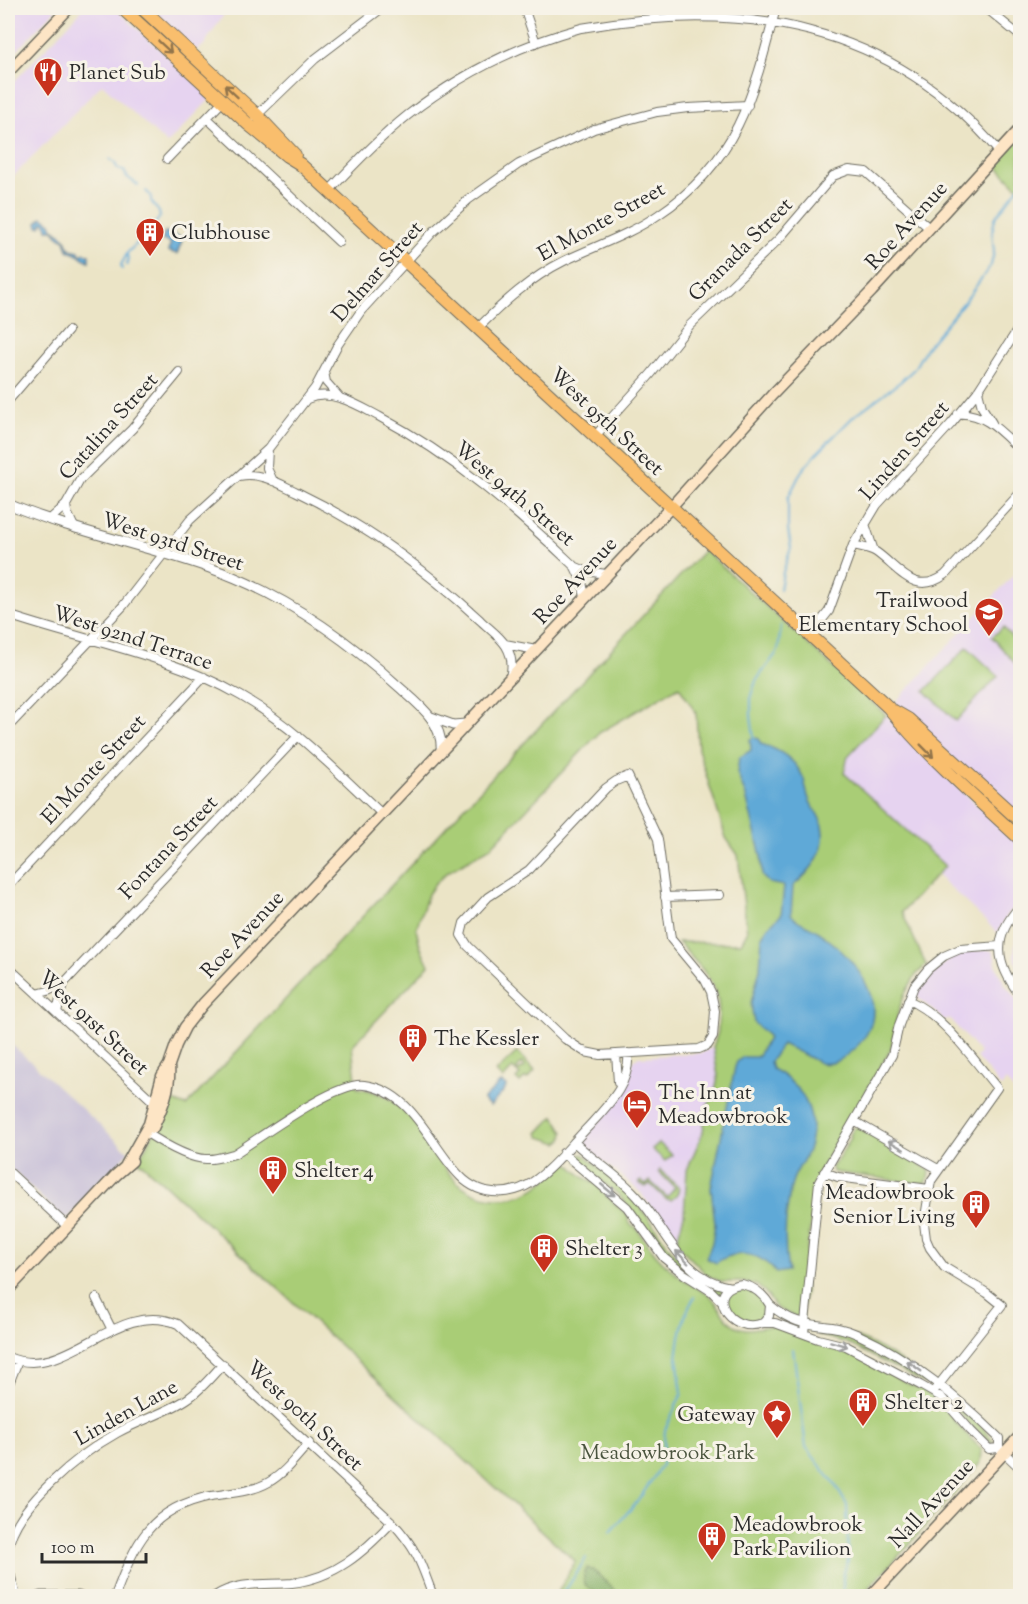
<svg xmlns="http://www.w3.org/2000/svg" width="1028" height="1604" font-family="'Sorts Mill Goudy',serif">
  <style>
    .built { fill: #e6d3f0 }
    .industrial { fill: #c8c0d8 }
    .green { fill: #a9cd76; stroke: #6a7c50; stroke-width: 1.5 }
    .forest { fill: #86b067; stroke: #586e49; stroke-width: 1.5 }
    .water { fill: #5fa9d7; stroke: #456a81; stroke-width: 1.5 }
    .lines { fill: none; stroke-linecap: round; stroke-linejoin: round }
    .stream { stroke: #5fa9d7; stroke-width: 2 }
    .minor-casing { stroke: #6e6c61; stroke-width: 10 }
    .tertiary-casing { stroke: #6e6c61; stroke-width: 11 }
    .secondary-casing { stroke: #6e6c61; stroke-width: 13 }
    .primary-casing { stroke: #6e6c61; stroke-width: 14 }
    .minor { stroke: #fff; stroke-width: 8 }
    .tertiary { stroke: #fff; stroke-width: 9 }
    .secondary { stroke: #fde5c5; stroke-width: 10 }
    .primary { stroke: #f9be6d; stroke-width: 12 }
    .oneway { stroke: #92744c }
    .oneway2 { stroke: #a0a0a0 }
    .labels { text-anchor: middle; stroke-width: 6; stroke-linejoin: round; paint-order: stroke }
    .poi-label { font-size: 21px; fill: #2b2b2b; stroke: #f7f3e8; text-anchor: start }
    .street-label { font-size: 21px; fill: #2b2b2b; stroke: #f7f3e8 }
    .park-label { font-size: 21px; fill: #4a543e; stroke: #f7f3e8 }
  </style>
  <rect width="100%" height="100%" fill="#f7f3e8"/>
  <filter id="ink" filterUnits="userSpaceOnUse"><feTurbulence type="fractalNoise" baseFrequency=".0167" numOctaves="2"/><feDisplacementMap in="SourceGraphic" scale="12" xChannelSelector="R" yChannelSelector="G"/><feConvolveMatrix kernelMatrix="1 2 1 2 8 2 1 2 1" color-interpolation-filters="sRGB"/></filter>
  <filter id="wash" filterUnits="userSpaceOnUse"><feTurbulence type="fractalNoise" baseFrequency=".008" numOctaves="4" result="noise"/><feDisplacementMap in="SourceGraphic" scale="24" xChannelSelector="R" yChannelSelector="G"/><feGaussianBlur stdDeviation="1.35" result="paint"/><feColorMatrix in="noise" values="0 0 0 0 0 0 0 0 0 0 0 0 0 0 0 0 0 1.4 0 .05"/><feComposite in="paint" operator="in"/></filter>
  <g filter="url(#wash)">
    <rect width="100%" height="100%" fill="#ebe4c6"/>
    <path class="built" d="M8 8H57L8 60Z
      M84 8H115L212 97 167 144 102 84 8 182V88Z
      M147 8H228L203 46 196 50Z
      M1020 568V818L893 705Z
      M886 715 936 767 1020 845V900L1007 916 998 933 937 875 945 866 844 773 848 756Z
      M1020 929V974L1014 956 1016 934Z
      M991 950 994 954 997 969 1005 985 1020 1003V1099L1006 1081 1001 1087 976 1057 980 1053 949 1018 944 1020 915 995 918 987H922L934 972 948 961 949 957 963 951Z
      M713 1047 718 1076 714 1097 706 1107 703 1132 687 1170 684 1215 676 1243 641 1193 622 1176 588 1151 582 1144V1139L622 1095 627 1085 634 1059 639 1057 702 1053Z"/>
    <path class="industrial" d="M8 1041 129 1152 69 1217 65 1218 60 1215 8 1166Z"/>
    <path class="green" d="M1020 135V190L994 163Z
      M704 550 886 715 848 756 844 773 945 866 902 912 926 965 915 976 904 995 898 1013 891 1049 817 1176 804 1274 805 1291 802 1316 798 1318 776 1308 765 1292 756 1285 741 1282H722L706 1275 704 1272 676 1243 684 1215 687 1170 703 1132 706 1107 714 1097 718 1076 713 1047 718 1032 719 1011 718 1000 713 985 703 970 678 942 741 943 747 932 738 855 726 838 698 749 696 713 679 686 599 733 491 847 446 873 435 884 428 894 416 929 420 946 429 965 352 1046 357 1088C382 1091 397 1102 414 1121 418 1126 423 1130 423 1136 433 1150 442 1166 453 1178 477 1203 516 1205 542 1183 550 1177 553 1169 560 1162H567L583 1177 600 1186V1190L628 1216V1221L632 1226 636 1227C653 1255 674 1277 704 1292H706C717 1300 720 1313 730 1322 744 1334 756 1327 772 1326 779 1326 788 1330 795 1333L796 1336 802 1338 843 1349 869 1362H872L887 1373 918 1389 921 1388 941 1403 956 1423 982 1450 981 1462 907 1547 861 1596H556L575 1561 138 1160 158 1126 168 1099 186 1106Z
      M1003 627 1020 647V669L992 637Z
      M967 647 998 676 956 721 925 691Z
      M517 1052 535 1071 527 1079 525 1078 520 1083 516 1079 520 1075 517 1072 525 1067 521 1063 516 1071 513 1068 503 1079 496 1072Z
      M554 1116 564 1132 563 1139 558 1143 540 1137 538 1133Z
      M857 1127 930 1170 927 1182 923 1184 833 1172 832 1167 838 1159 851 1138 850 1135 854 1128Z
      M659 1143 672 1155 665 1161 652 1149Z
      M583 1154 633 1196 671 1250 710 1284 723 1289 720 1295 687 1273 664 1253 619 1195 578 1162V1156Z
      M660 1170 679 1188 677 1195 671 1200 666 1199 650 1184 646 1187 639 1183 641 1181 646 1185 650 1181 667 1197 675 1188 659 1172Z
      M735 1290C744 1289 753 1291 760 1298 784 1325 730 1334 725 1298L731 1291Z
      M822 1329C864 1333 899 1359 932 1384V1387L847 1343 818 1335V1330Z
      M945 1394 982 1426 993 1440V1443L971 1426 944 1396Z"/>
    <path class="forest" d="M587 1568 594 1571 621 1596H599C591 1586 577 1589 587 1568Z"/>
    <path class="water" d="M43 217 51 223 53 228 66 239 70 249 79 251 80 255 85 253 89 255V261L68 250 65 240 59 237 54 230H47L46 223 43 222 41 226H38L37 222Z
      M165 232 183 238 177 254 168 251 171 243 162 240Z
      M758 738 761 744C778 749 795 759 803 777 806 784 806 792 809 799 812 807 817 812 820 819 831 847 812 871 793 886L791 914C795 922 809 925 817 931 853 956 898 1007 856 1047 845 1057 836 1066 820 1063L782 1044 770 1062 772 1069C803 1085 820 1115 808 1150 804 1162 795 1171 792 1183 785 1212 783 1242 788 1271L776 1273C762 1253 737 1248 716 1263L706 1258 712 1243 715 1224 711 1188 735 1067 737 1062 743 1057H757L769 1037 754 1023 751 1003 760 969 762 936 768 927 781 915 784 886 769 883 762 876 761 856 746 796 737 773 739 758 751 750 750 739Z
      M502 1083 506 1086 505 1090 490 1106 483 1100 499 1084Z"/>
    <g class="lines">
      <path class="stream" d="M109 159 114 162 118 169 124 171 127 177 138 185
        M127 265 128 258 127 255
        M122 269 121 265 128 252 146 235 160 217 159 212 151 201V196L146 191
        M780 589 783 572 791 548 788 530V498L801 472 813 457 854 416 900 382 914 369 926 348 969 296 991 265 994 252 992 232 995 218 1020 185
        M754 739 751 715V695L756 681 778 651 781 625
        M793 1349 806 1447 835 1485 847 1505 848 1560 843 1575V1596
        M610 1532 637 1502 662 1465 665 1430 682 1393 677 1358 680 1336 685 1316 694 1297
        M562 1596 586 1558"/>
    </g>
  </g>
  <g filter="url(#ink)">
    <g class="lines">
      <g class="minor-casing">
        <path id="minor" d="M524 8 536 43
          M986 8 1020 36
          M255 117 315 59 382 8
          M207 118 339 242
          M167 159 223 101
          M329 191C354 164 379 138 408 115 459 75 519 45 581 28 743 0 889 22 999 152
          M478 328C504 302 530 278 564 261 595 246 629 235 658 215 737 163 754 94 776 8
          M324 372 326 382 339 397
          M978 391 982 407 992 423
          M307 399C332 388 359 406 380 417 455 457 513 508 574 566L586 571 606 574
          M8 401 68 331
          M958 414C985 412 1002 433 1020 450
          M595 436 651 374 690 325 779 239 833 176 849 170 866 172 929 228
          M268 449 267 468 273 481
          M240 476C259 471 280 484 297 492 366 525 424 568 480 620 488 628 500 636 506 646 512 656 513 666 510 677
          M66 505 67 512 74 527
          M49 520 66 505 80 480 132 429 179 372
          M865 524 874 551
          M853 545C861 547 870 548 876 552 899 568 914 597 945 575L1020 493
          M575 567 582 582 585 597
          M8 615C85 641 170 655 241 696 295 727 337 772 382 814
          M810 635 829 611 853 545 877 505 951 424 978 391 1020 326
          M505 644 536 650
          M8 727 123 606 190 520 268 449 315 388 337 346 361 311 433 232 468 200 519 164 594 129 657 112 688 108 748 105
          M628 776 658 839 671 939 705 980 711 992 715 1011 713 1037 708 1045 699 1049 600 1055 585 1052 565 1039 468 946 461 935 464 923 488 897 529 870 606 788 616 781Z
          M8 886 204 677
          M665 897 720 895
          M1020 906C992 937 995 963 1020 995
          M8 967 155 1103
          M37 994 48 991 64 983 298 736
          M908 1000C943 1015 972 1058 997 1088L931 1181 924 1223 926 1239 930 1248 944 1267 987 1293 1002 1305 933 1392
          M57 1012 64 983
          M616 1054 618 1082 620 1086
          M854 1121 938 1169
          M145 1132C159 1141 189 1159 206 1159 215 1160 225 1156 234 1154 261 1137 336 1081 364 1085 413 1091 430 1146 460 1176 481 1198 515 1197 538 1178 557 1164 572 1143 589 1126 608 1105 631 1083 628 1053
          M574 1142C593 1160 616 1174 634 1193 666 1225 679 1279 731 1287
          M563 1153 627 1207 664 1258 684 1274 711 1291 722 1302
          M8 1171 67 1226
          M824 1172 838 1177 929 1189
          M742 1284C755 1287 763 1294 770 1305L769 1316 763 1323C727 1336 704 1287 742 1284Z
          M96 1298 112 1330
          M770 1305C804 1334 825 1319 859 1335 912 1359 958 1398 999 1438V1448
          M763 1323H775L818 1339 846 1346 920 1385 941 1397 971 1431 989 1449 999 1448 1020 1468
          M804 1333 819 1182 892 1055 899 1025 914 986 928 969 944 956 960 949 1000 946
          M8 1357C68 1383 114 1298 178 1324L392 1522C417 1549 421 1563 433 1596
          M8 1386 18 1361
          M8 1550C13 1507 81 1453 117 1433 140 1420 166 1413 187 1399 201 1390 212 1376 223 1364
          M8 1566 16 1596
          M115 1596C135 1543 150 1508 211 1496 230 1493 252 1492 269 1482 285 1473 297 1456 309 1443
          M215 1596C238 1581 265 1585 292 1583 335 1578 364 1552 392 1522"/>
      </g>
      <g class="tertiary-casing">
        <path id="tertiary" d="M8 504C72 531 141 544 207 567 280 592 342 635 398 686 418 704 444 722 441 752
          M431 717 453 725 466 724
          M40 1596H79"/>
      </g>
      <g class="secondary-casing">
        <path id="secondary" d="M8 72 69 8
          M153 1128C162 1108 171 1088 169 1066
          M126 1165 149 1124 162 1076 169 1065 176 1045 185 1027 203 1004 671 507 772 395 872 291 1020 129
          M8 1290 116 1175 132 1161
          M871 1596 1020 1436"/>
      </g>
      <g class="primary-casing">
        <path id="primary" d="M122 8 248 124 287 156 300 164 888 707C927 756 975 797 1020 839
          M142 8 257 115 295 155
          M894 711 908 719 1020 821"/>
      </g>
      <use href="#minor" class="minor"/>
      <use href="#tertiary" class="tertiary"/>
      <use href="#secondary" class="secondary"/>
      <use href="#primary" class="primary"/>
    </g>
    <defs><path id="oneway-shaft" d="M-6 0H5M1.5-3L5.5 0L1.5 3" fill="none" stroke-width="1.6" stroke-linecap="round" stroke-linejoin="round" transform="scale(1.5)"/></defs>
    <g class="oneway">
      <use href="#oneway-shaft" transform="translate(165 47) rotate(43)"/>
      <use href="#oneway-shaft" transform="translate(231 91) rotate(-137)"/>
      <use href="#oneway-shaft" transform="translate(927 751) rotate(45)"/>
    </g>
    <g class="oneway2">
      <use href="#oneway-shaft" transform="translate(896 1145) rotate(-150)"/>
      <use href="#oneway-shaft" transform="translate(608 1190) rotate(40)"/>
      <use href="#oneway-shaft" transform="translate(682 1257) rotate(-134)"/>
      <use href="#oneway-shaft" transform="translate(839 1344) rotate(17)"/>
      <use href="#oneway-shaft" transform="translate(914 1366) rotate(-144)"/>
    </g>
  </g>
  <defs>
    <g id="restaurant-pin" transform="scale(1.5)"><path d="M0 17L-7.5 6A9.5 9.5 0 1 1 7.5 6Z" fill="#c8321e" stroke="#f7f3e8"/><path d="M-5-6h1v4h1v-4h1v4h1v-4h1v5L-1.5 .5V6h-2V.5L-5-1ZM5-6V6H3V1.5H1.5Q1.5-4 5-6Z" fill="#fff"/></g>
    <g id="building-pin" transform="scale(1.5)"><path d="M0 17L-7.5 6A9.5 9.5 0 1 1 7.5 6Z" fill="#c8321e" stroke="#f7f3e8"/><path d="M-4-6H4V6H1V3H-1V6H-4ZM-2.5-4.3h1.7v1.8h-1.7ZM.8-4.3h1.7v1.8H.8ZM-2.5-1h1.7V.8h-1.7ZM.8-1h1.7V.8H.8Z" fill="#fff"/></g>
    <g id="school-pin" transform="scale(1.5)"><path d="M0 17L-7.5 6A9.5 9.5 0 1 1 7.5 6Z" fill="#c8321e" stroke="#f7f3e8"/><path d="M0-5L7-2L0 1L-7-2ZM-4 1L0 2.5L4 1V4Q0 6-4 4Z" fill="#fff"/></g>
    <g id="hotel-pin" transform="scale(1.5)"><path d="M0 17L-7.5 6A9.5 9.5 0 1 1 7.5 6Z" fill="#c8321e" stroke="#f7f3e8"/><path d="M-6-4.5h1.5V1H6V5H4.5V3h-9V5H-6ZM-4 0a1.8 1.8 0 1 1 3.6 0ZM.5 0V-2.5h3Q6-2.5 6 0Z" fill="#fff"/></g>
    <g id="sight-pin" transform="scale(1.5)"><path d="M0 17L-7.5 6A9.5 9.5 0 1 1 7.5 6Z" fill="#c8321e" stroke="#f7f3e8"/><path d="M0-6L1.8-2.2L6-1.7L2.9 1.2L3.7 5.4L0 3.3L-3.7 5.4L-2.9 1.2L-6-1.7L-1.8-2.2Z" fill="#fff"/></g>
  </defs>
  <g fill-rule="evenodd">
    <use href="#restaurant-pin" x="48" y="72"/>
    <use href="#building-pin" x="150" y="232"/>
    <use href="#school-pin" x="989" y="612"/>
    <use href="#building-pin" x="413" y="1038"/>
    <use href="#hotel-pin" x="637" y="1104"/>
    <use href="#building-pin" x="273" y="1170"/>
    <use href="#building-pin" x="976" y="1204"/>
    <use href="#building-pin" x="544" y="1248"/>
    <use href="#building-pin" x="863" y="1402"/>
    <use href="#sight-pin" x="777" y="1414"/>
    <use href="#building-pin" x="712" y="1536"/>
  </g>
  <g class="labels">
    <g class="poi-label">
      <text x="69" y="79">Planet Sub</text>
      <text x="171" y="239">Clubhouse</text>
      <text x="968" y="607" text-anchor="end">Trailwood<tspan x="968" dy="24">Elementary School</tspan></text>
      <text x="434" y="1045">The Kessler</text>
      <text x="658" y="1099">The Inn at<tspan x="658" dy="24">Meadowbrook</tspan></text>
      <text x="294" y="1177">Shelter 4</text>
      <text x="955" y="1199" text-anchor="end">Meadowbrook<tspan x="955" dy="24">Senior Living</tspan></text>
      <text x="565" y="1255">Shelter 3</text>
      <text x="884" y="1409">Shelter 2</text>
      <text x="756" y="1421" text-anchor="end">Gateway</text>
      <text x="733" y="1531">Meadowbrook<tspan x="733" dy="24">Park Pavilion</tspan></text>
    </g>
    <g class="street-label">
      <text transform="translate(601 221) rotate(-29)" y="7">El Monte Street</text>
      <text transform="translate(906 225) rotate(-48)" y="7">Roe Avenue</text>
      <text transform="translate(740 249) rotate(-45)" y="7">Granada Street</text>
      <text transform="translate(377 271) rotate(-49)" y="7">Delmar Street</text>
      <text transform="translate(607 421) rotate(43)" y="7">West 95th Street</text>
      <text transform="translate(108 426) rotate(-48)" y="7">Catalina Street</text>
      <text transform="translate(904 450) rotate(-49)" y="7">Linden Street</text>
      <text transform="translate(515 493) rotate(40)" y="7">West 94th Street</text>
      <text transform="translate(173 541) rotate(18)" y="7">West 93rd Street</text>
      <text transform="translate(575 580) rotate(-47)" y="7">Roe Avenue</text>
      <text transform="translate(133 637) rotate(18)" y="7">West 92nd Terrace</text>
      <text transform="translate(93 769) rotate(-47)" y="7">El Monte Street</text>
      <text transform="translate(168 847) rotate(-47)" y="7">Fontana Street</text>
      <text transform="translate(242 934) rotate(-47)" y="7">Roe Avenue</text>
      <text transform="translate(94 1022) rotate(43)" y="7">West 91st Street</text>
      <text transform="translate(126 1412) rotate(-29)" y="7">Linden Lane</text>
      <text transform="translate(305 1415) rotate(43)" y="7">West 90th Street</text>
      <text transform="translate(931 1503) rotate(-47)" y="7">Nall Avenue</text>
    </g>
    <g class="park-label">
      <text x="668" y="1459">Meadowbrook Park</text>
    </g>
  </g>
  <rect width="1028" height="1604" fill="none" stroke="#f7f3e8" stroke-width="30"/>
  <path d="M42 1553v9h104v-9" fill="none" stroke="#2b2b2b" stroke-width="3"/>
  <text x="51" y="1553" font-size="18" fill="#2b2b2b" stroke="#f7f3e8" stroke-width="4.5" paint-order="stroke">100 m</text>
</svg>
